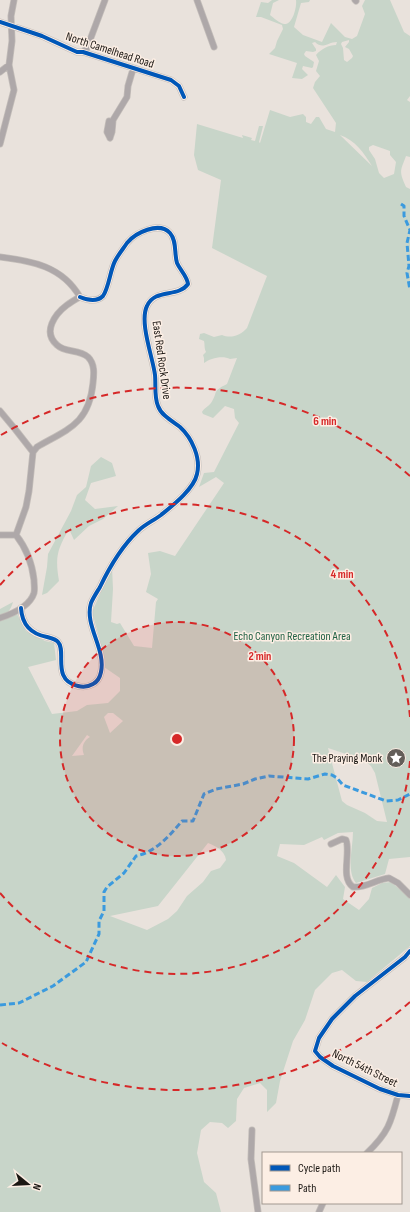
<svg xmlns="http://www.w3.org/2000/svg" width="410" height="1212" font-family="'Sofia Sans Condensed',sans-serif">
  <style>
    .green { fill: #c8d5c9; fill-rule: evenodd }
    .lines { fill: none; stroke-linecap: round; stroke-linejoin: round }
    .street-casing { stroke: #c3bdb9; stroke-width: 7 }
    .street { stroke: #aea8a9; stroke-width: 5.5 }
    .quiet { stroke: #3b9ade; stroke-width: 3; stroke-dasharray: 6 3; stroke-linecap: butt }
    .cycleway-casing { stroke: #fceee4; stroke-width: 6 }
    .cycleway { stroke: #0057b8; stroke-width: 4 }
    .ring { fill: none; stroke: #d62828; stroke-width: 2; stroke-dasharray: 7 5 }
    .labels { text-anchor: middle; stroke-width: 3; stroke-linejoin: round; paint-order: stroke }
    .street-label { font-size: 12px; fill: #1b1713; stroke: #fceee4 }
    .park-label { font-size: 12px; fill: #1f6143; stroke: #fceee4 }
    .poi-label { font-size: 12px; fill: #1b1713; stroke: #fceee4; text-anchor: end }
    .centre { fill: #d62828; stroke: #fceee4; stroke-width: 2 }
    .ring-label { font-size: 12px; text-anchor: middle; font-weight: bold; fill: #d62828; stroke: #fceee4; stroke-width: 3; stroke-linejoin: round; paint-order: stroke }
  </style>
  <rect width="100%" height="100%" fill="#e9e2dc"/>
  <path class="green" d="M272 0H279L273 3 270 15C274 18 279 23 284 24 293 25 297 6 296 0H310L309 2 301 3 294 27 303 35 322 42 331 23 345 37 352 39 357 36 365 14 362 6 365 0H390L404 32 410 36V96L407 100 410 102V157L406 156C400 172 399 171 406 187L410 189V857L389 859 385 874 356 883C346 870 353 848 353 832L338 833 324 840 322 837 304 845 280 844 277 856 294 863 327 887 336 875 345 887 343 899 359 910 369 899 372 888 382 883 391 882 410 898V946L367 982 356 981 342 970 332 973 315 990 305 1020 293 1041 280 1081 276 1103 267 1112V1090L260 1083 244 1088 237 1099 236 1121 228 1128 222 1123 210 1122 201 1130 197 1153 204 1182 216 1193 221 1212H0V621L17 614 26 631 45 641 54 643 56 660 28 667 52 714 77 711 87 705 108 703 120 691V678L104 667 100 640 92 612 112 567 113 589 111 622 117 624 120 623 134 646 152 648 156 602 158 599 146 592 151 574 148 553 160 551 175 556 222 486 224 483 216 477 199 487 204 473 214 472 239 423 235 418 234 409 225 406 213 418 203 414 202 412C204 408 208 407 211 403 219 391 211 392 227 384L237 358 230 359C223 355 210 358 204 363V358L203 355 206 352C204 348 205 345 204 341L199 339 200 334 204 333 214 337 222 335C231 339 241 335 247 328L267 276 212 248 221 180 198 170 194 155 197 124 243 138 242 135 252 138 251 140 255 141 259 126H263L259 142 260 143 270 110 290 117 303 114 306 117V122L311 124 316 117H319L326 129 335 132 336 123 313 88 315 82 320 76 316 71 319 61 316 55C321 49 329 45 336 45L337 42C328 42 323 50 315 42L312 43 316 49V51L313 52 306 51 304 54 305 56 314 62 313 67 312 68 303 66 302 69 308 75 302 79 292 78 297 63 269 54 275 48 277 41 283 29 282 25 261 17H256L261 2 268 3ZM349 40V42L345 47 349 49 353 56 352 58 347 62 344 60 343 48 341 44 342 42ZM340 135C355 140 364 153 372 166ZM373 145 390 151V155L396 162 394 174 384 178 379 173 375 159 369 150V147ZM108 713H113L123 721 110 733 104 717ZM87 735 90 737C83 741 81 748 84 755L72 756ZM328 748 364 760 371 766 375 773 387 822 377 821 365 813 347 805 342 801ZM208 843C216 846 225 851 226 860L220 868 211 871 203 882 187 896 177 911 168 919 147 930 110 916 158 906Z
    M101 457 112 463 116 476 91 483 85 500 95 509 118 506 103 519 89 526 74 540 69 529C57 550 55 557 59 581L47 593 42 595 47 567 48 554 71 511 77 495 86 487 91 466Z
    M13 602C11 609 8 614 0 616V609Z"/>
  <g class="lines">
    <g class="street-casing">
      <path id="street" d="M197 0 214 47
        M355 0 356 1
        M0 22 42 36 77 52H83L171 80 179 86 184 97
        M83 52 87 48 105 0
        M0 72 9 65
        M109 121 107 132 110 138
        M110 138 112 132 113 120 127 97 128 86 133 69
        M0 144 14 90 9 65 12 41 11 16 14 0
        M0 257C32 261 62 266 80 297
        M0 411 15 429 33 452
        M0 535H16C27 549 32 562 34 580 34 584 35 589 34 593 30 606 12 614 0 618
        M16 535 26 507 29 491 33 452 37 447C68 429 89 424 93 383 94 374 95 364 88 357 79 349 65 353 57 345 42 332 55 314 67 305 72 302 75 299 80 297
        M21 608C22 625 31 634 47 637 51 638 56 639 58 642 67 651 51 680 78 686 82 687 88 687 93 684 97 682 100 677 101 672 106 649 84 625 91 603 93 598 97 592 100 587 110 566 121 547 138 531 145 524 153 521 161 515 172 506 194 489 197 474 201 458 192 438 180 427 172 421 161 415 158 406 154 397 156 385 155 375 153 358 139 322 147 306 155 288 178 298 188 284 187 276 180 270 177 263 174 253 177 241 170 233 159 221 135 233 127 243 123 249 118 255 115 261 110 271 109 287 103 296 97 302 87 300 80 297
        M331 844 342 839 346 840C351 853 340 878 353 887 366 888 377 879 389 878L398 883 410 895
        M410 951 405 957 355 996 332 1019 319 1038 315 1051 320 1057 333 1066 380 1089 398 1095 410 1096
        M252 1130 251 1159 258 1212
        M367 1153C388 1133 391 1123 398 1095
        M319 1212 323 1203"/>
    </g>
    <use href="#street" class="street"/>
    <path class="quiet" d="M401 204 404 206V216L410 230 407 243 409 266 407 273 410 290
      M0 1005 19 1003 53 986 86 962 99 934V921L104 911V892L107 887 124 873 136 856C156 852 170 835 182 821H193L204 794 216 789 243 784 255 779 269 776 308 779 325 774 332 775 337 778 343 785 386 801 398 800 410 794"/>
    <g class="cycleway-casing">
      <path id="cycleway" d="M0 22 42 36 77 52H83L171 80 179 86 184 97
        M21 608C22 625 31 634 47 637 51 638 56 639 58 642 67 651 51 680 78 686 82 687 88 687 93 684 97 682 100 677 101 672 106 649 84 625 91 603 93 598 97 592 100 587 110 566 121 547 138 531 145 524 153 521 161 515 172 506 194 489 197 474 201 458 192 438 180 427 172 421 161 415 158 406 154 397 156 385 155 375 153 358 139 322 147 306 155 288 178 298 188 284 187 276 180 270 177 263 174 253 177 241 170 233 159 221 135 233 127 243 123 249 118 255 115 261 110 271 109 287 103 296 97 302 87 300 80 297
        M410 951 405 957 355 996 332 1019 319 1038 315 1051 320 1057 333 1066 380 1089 398 1095 410 1096"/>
    </g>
    <use href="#cycleway" class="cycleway"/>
  </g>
  <circle cx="177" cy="739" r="117" fill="#d62828" fill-opacity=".12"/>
  <g class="ring">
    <circle cx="177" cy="739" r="117"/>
    <path d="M410 761A234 234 0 0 1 0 893M0 585A234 234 0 0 1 410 717"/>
    <path d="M410 1002A351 351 0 0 1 2 1043M1 435A351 351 0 0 1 410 476"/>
  </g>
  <defs>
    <g id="sight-disc" transform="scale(1)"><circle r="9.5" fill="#635e59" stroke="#fceee4"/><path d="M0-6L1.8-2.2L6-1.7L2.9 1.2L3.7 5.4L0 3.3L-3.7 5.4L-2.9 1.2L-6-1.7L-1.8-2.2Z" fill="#fff"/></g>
  </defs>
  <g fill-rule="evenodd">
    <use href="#sight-disc" x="396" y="758"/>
  </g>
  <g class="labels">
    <g class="street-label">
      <text transform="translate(110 50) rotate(18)" y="4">North Camelhead Road</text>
      <text transform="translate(162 360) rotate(82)" y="4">East Red Rock Drive</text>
      <text transform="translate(365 1068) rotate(26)" y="4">North 54th Street</text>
    </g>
    <g class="park-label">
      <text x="292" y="640">Echo Canyon Recreation Area</text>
    </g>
    <g class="poi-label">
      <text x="382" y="762">The Praying Monk</text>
    </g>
  </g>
  <circle cx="177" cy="739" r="6" class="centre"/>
  <g class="ring-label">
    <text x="325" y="425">6 min</text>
    <text x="342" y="578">4 min</text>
    <text x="260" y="660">2 min</text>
  </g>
  <rect x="262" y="1152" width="140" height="52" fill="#fceee4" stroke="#a29890"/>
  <rect x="270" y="1165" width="20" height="6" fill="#0057b8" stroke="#a29890"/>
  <text x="298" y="1172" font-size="12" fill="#1b1713">Cycle path</text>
  <rect x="270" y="1185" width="20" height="6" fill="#3b9ade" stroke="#a29890"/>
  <text x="298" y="1192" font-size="12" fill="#1b1713">Path</text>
  <g transform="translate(28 1184) rotate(108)" stroke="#fceee4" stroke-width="3" paint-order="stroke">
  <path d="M0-3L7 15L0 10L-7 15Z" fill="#1b1713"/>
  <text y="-6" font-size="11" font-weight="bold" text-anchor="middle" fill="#1b1713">N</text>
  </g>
</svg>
